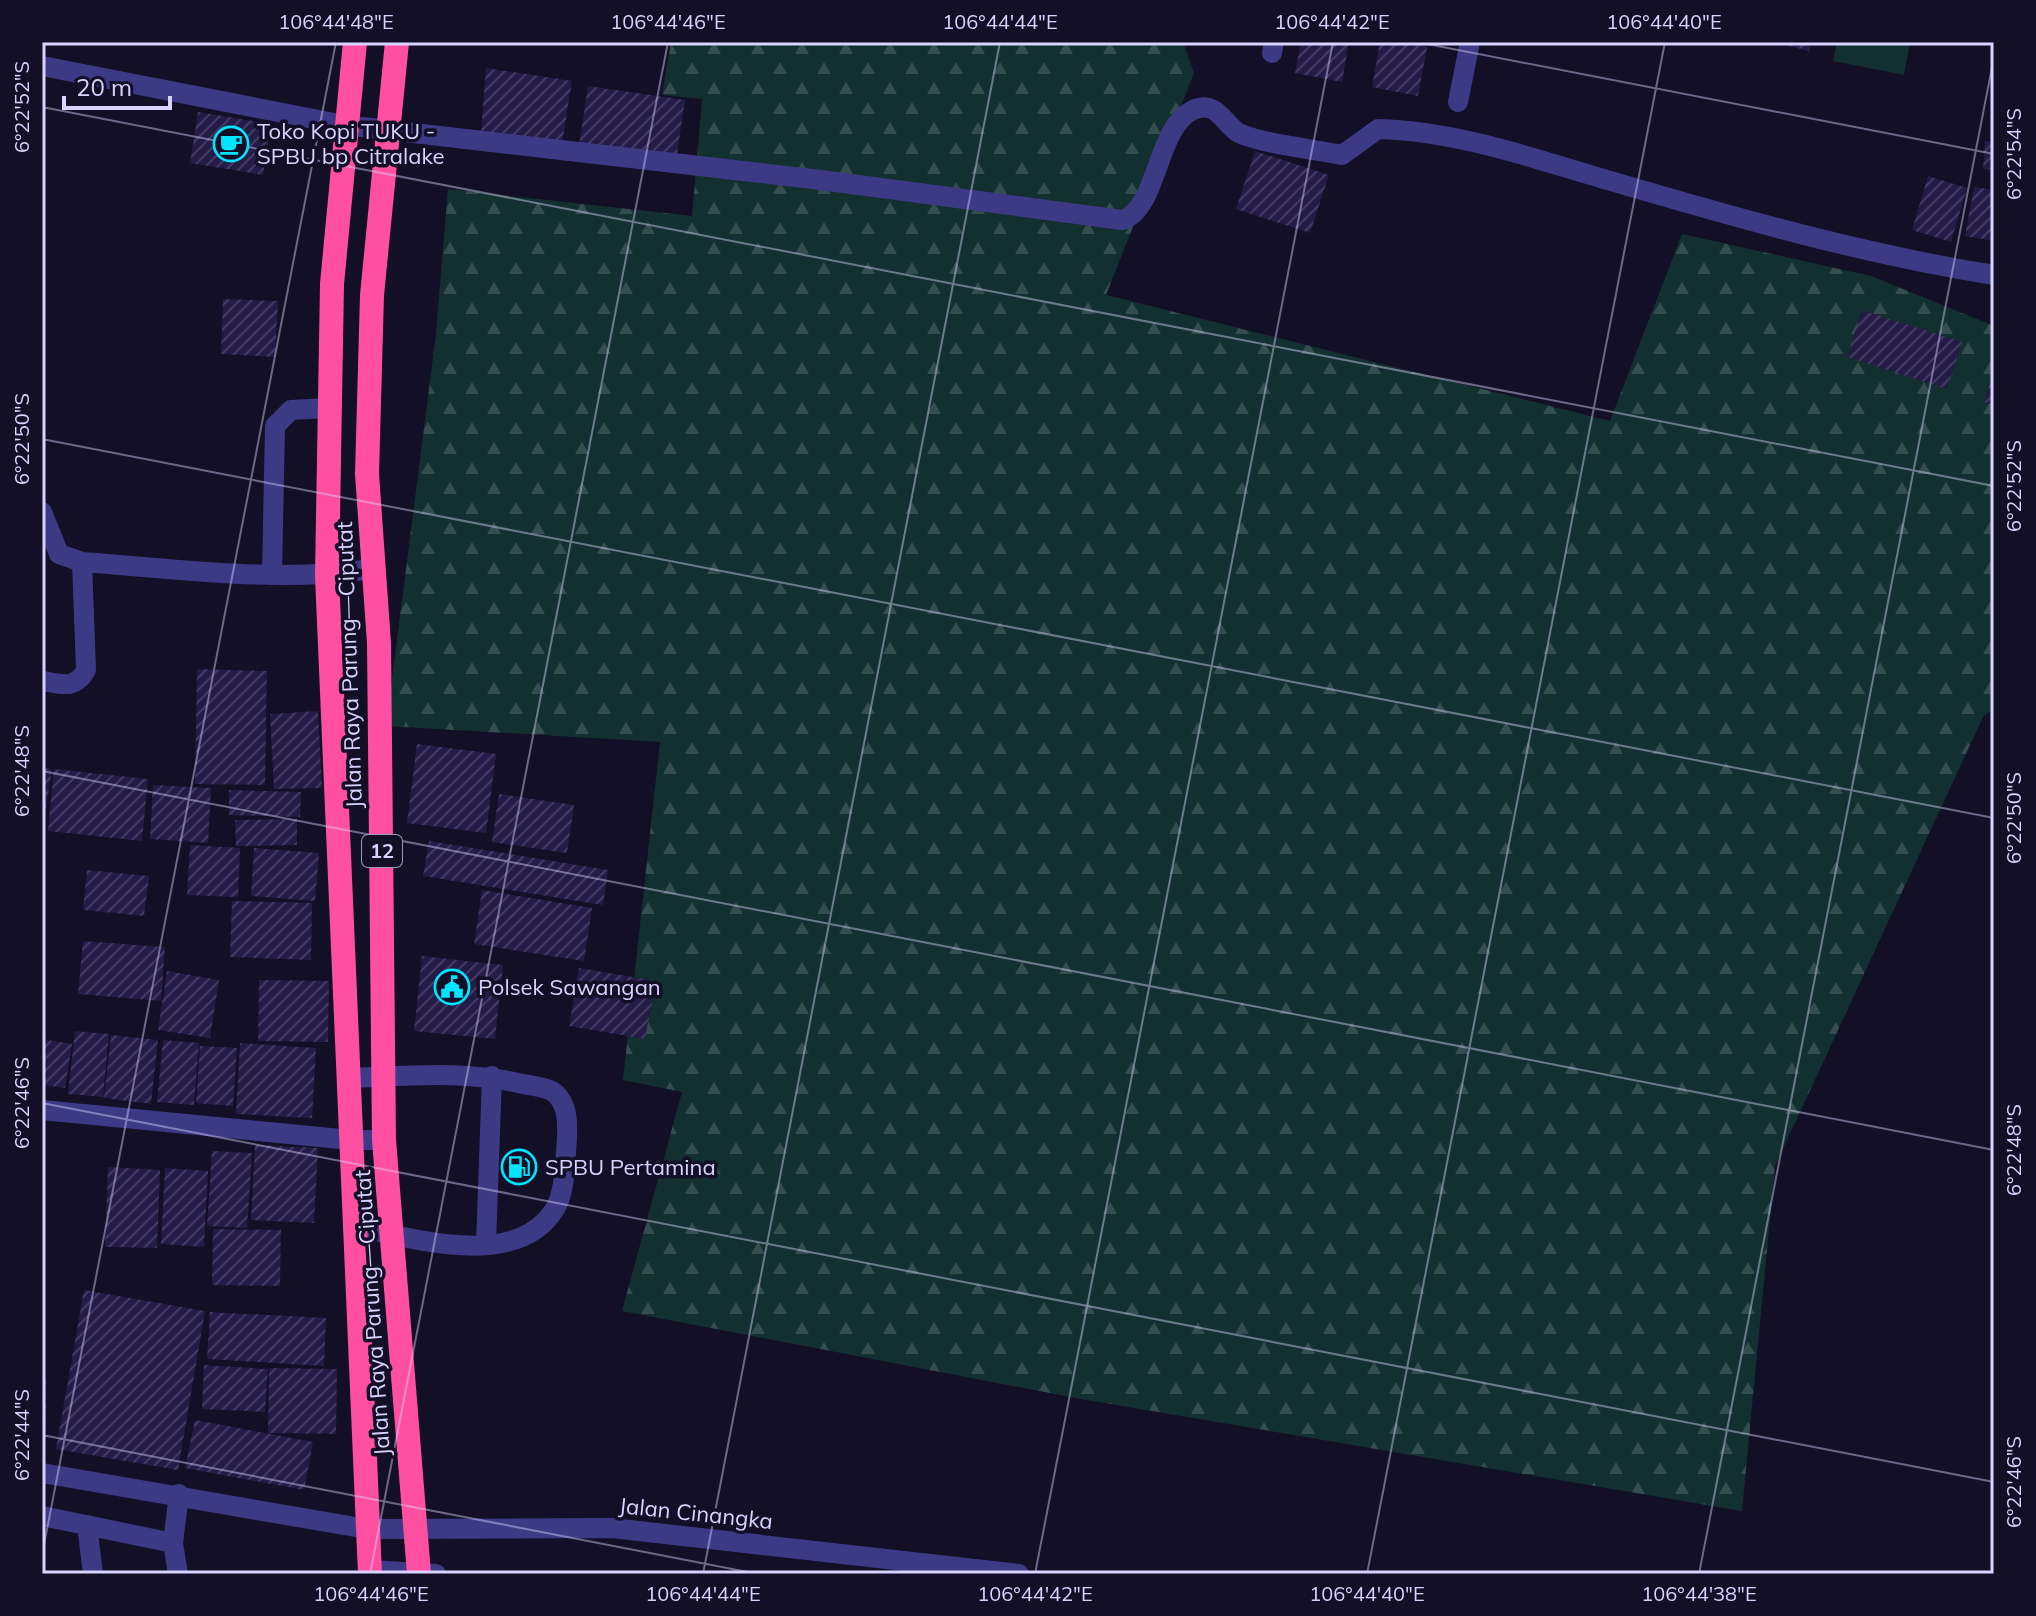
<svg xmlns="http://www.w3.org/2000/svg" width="2036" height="1616" font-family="Mulish,sans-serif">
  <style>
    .forest { fill: url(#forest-firs) }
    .garden { fill: #12302f }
    .building { fill: url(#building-hatch) }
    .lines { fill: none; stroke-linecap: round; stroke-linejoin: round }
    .lane { stroke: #3d3a85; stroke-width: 20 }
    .street { stroke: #3d3a85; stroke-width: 20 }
    .highway { stroke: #ff4fa3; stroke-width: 24 }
    .ticks { fill: none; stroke: #d9d4ff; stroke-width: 2; stroke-opacity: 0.45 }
    .labels { text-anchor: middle; stroke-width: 7; stroke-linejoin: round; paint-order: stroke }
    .shield { fill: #130f26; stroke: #9e99be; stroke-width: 2 }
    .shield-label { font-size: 20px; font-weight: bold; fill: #d9d4ff }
    .poi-label { font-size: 22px; fill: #d9d4ff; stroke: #130f26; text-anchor: start }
    .street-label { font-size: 22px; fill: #d9d4ff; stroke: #130f26 }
    .neatline { fill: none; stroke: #d9d4ff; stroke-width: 3 }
    .ticks-label { font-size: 20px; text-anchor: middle; fill: #d9d4ff }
  </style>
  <defs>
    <pattern id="forest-firs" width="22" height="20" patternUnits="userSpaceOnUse" patternTransform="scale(2)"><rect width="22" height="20" fill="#12302f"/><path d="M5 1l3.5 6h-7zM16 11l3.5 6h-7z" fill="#344d4e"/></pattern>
    <pattern id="building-hatch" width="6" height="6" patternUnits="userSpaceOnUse" patternTransform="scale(2)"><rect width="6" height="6" fill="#241b47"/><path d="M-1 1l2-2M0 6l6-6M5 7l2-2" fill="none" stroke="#433b63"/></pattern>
  </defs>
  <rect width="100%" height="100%" fill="#130f26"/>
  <path class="forest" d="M671 42H1183L1194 73 1106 295 1610 421 1682 234 1871 276 1994 326V708L1983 717 1775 1166 1742 1511 1081 1399 622 1311 682 1092 623 1080 660 742 386 726 436 334 448 189 692 216 702 99 662 95Z"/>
  <path class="garden" d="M1837 42H1910L1904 75 1833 61Z"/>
  <path class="building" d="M1301 42H1349L1342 82 1295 73Z
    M1380 42H1428L1418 96 1372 87Z
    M1773 42H1811L1809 51Z
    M486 68 572 81 562 144 481 132Z
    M588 86 685 100 676 160 579 146Z
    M198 112 271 124 263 175 190 163Z
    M1985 141 1994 142V170L1983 169Z
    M1255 151 1329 175 1310 233 1236 209Z
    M1928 176 1967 188 1951 242 1912 230Z
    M1974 187 1994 190V241L1965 236Z
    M223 299 278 301 275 357 221 354Z
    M1862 310 1962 342 1947 389 1847 357Z
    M1993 373H1994V405L1984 402Z
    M197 669 267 671 265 785 195 784Z
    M318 711 322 788 274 789 270 714Z
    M417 744 496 754 486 833 407 823Z
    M42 768 52 769 44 821H42Z
    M54 769 148 779 142 841 48 831Z
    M153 785 211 788 208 843 150 839Z
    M229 790 301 792 300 817 229 815Z
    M499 794 574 805 567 853 492 842Z
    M297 819V845L236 846 235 820Z
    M429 841 608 870 603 905 423 876Z
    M190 845 240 848 238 897 187 895Z
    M254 848 319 853 315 901 251 896Z
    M87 870 149 876 144 916 83 910Z
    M482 890 592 908 584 961 474 944Z
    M232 901 312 903 311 960 230 957Z
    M83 941 165 947 161 1001 78 994Z
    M422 956 503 965 495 1039 414 1031Z
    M579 968 656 981 645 1039 569 1026Z
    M167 971 219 980 210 1038 158 1030Z
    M259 980 329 981 328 1042 258 1041Z
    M75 1031 109 1034 103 1097 68 1094Z
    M111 1035 158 1040 151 1104 104 1098Z
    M42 1039 72 1044 65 1088 42 1085Z
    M163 1040 199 1043 194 1105 157 1102Z
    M240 1043 316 1048 312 1118 236 1114Z
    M200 1046 237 1048 233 1106 196 1103Z
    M255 1145 318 1148 314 1223 251 1220Z
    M212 1151 252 1153 247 1228 207 1226Z
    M108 1167 160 1170 157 1248 105 1247Z
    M165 1168 208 1171 204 1247 161 1244Z
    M213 1229 281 1230 280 1286 212 1285Z
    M84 1290 205 1311 178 1470 56 1449Z
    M210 1312 326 1318 324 1366 207 1359Z
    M204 1365 268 1369 265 1412 202 1409Z
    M269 1368 337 1369 336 1434 268 1433Z
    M42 1378H46V1430H42Z
    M195 1420 313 1442 304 1490 185 1468Z"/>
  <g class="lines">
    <path class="lane" d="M272 575 275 426 291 410 328 408
      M348 1078C408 1076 465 1070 523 1084 532 1086 545 1087 552 1091 572 1105 567 1133 566 1153 565 1169 564 1193 556 1207 519 1271 415 1239 358 1227
      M486 1244 492 1076
      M42 1473 367 1529
      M42 1516 173 1543
      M87 1525 93 1574
      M178 1574 173 1543 179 1494"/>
    <path class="street" d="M1272 53 1274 42
      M42 66 344 125 821 180 1122 220C1158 210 1156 127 1193 110 1217 99 1224 125 1239 133 1262 144 1315 149 1342 155L1378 129C1461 131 1543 162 1621 184 1744 220 1868 255 1994 275
      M1458 102 1470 42
      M42 512 59 554 82 562C179 569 277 583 373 569
      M42 681C62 684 75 690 86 670L82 562
      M42 1110 351 1140H384
      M367 1529 612 1528 1019 1574
      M370 1570 436 1574"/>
    <path class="highway" d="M355 42 332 284 327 576 370 1574
      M397 42 372 295 367 474 379 643 384 1140 419 1574"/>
  </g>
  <path class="ticks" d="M1417 42 1994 154M42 107 1994 486M42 439 1994 818M42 771 1994 1150M42 1103 1994 1482M42 1435 758 1574M42 1555 336 42M370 1574 668 42M703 1574 1000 42M1035 1574 1333 42M1367 1574 1665 42M1699 1574 1994 57"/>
  <defs>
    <g id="cafe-ring" transform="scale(1.8)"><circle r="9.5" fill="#130f26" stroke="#00e5ff" stroke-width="1.5"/><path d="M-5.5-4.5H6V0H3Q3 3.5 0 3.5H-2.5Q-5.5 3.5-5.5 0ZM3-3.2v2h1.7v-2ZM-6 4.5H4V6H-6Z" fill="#00e5ff"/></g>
    <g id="civic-ring" transform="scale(1.8)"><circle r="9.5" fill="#130f26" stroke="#00e5ff" stroke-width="1.5"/><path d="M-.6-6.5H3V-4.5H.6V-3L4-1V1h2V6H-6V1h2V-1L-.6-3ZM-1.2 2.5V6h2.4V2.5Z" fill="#00e5ff"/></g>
    <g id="fuel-ring" transform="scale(1.8)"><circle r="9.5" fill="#130f26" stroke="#00e5ff" stroke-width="1.5"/><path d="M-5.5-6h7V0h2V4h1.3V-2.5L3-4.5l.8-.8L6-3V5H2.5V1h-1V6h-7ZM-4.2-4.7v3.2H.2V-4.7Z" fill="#00e5ff"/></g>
  </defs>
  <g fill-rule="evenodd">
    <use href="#cafe-ring" x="231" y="144"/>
    <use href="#civic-ring" x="452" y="987"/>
    <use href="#fuel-ring" x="519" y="1167"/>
  </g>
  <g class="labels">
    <rect class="shield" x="362" y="835" width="40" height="32" rx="6"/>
    <g class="shield-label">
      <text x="382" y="858">12</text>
    </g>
    <g class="poi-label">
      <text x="257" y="139">Toko Kopi TUKU -<tspan x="257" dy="25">SPBU bp Citralake</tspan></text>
      <text x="478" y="995">Polsek Sawangan</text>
      <text x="545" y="1175">SPBU Pertamina</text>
    </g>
    <g class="street-label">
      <text transform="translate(349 665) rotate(-92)" y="8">Jalan Raya Parung—Ciputat</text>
      <text transform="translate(372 1313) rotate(-94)" y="8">Jalan Raya Parung—Ciputat</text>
      <text transform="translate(696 1513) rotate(6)" y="8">Jalan Cinangka</text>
    </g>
  </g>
  <rect width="2036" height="1616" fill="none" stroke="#130f26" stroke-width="88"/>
  <path d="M64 96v12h106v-12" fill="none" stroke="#d9d4ff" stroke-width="4"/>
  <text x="76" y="96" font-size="24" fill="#d9d4ff" stroke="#130f26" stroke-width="6" paint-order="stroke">20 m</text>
  <rect x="44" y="44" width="1948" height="1528" class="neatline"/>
  <g class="ticks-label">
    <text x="336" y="29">106°44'48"E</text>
    <text x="668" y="29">106°44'46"E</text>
    <text x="1000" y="29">106°44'44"E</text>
    <text x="1332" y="29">106°44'42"E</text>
    <text x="1664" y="29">106°44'40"E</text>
    <text transform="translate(22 107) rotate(-90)" y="7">6°22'52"S</text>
    <text transform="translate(2014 154) rotate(-90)" y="7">6°22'54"S</text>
    <text transform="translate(22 439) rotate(-90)" y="7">6°22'50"S</text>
    <text transform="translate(2014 486) rotate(-90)" y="7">6°22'52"S</text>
    <text transform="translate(22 771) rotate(-90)" y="7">6°22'48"S</text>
    <text transform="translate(2014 818) rotate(-90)" y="7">6°22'50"S</text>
    <text transform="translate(22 1103) rotate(-90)" y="7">6°22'46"S</text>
    <text transform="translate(2014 1150) rotate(-90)" y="7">6°22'48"S</text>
    <text transform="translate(22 1435) rotate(-90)" y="7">6°22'44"S</text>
    <text transform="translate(2014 1482) rotate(-90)" y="7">6°22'46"S</text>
    <text x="371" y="1601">106°44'46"E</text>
    <text x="703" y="1601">106°44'44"E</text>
    <text x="1035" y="1601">106°44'42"E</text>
    <text x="1367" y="1601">106°44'40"E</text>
    <text x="1699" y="1601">106°44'38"E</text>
  </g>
</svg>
